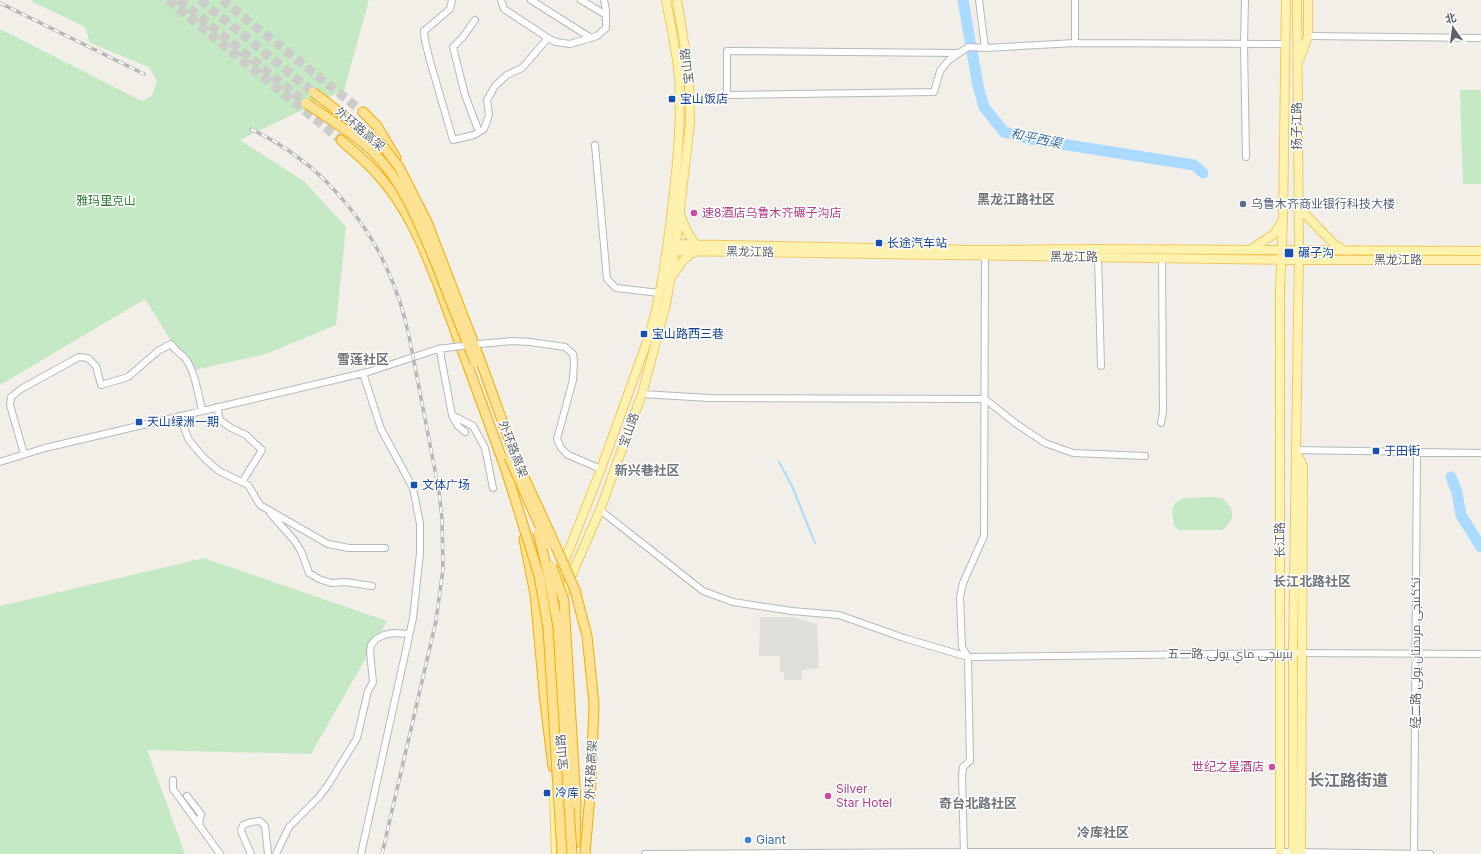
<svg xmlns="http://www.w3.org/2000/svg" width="1481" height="854" font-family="Inter,Cairo,'Noto Sans SC',sans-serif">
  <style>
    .industrial { fill: #e0deda }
    .green { fill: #c5e8c5 }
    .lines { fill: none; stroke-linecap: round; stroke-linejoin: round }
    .stream { stroke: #aadaff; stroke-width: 2 }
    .river { stroke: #aadaff; stroke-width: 11 }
    .highway-tunnel { stroke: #ccccc8; stroke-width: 9; stroke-dasharray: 9 4.5; stroke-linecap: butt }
    .minor-casing { stroke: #b5b8bc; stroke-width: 8 }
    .major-casing { stroke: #f2c960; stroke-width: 10 }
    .highway-casing { stroke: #f9ab00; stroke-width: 11 }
    .minor { stroke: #fff; stroke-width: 6 }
    .major { stroke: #fff2af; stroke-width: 8 }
    .highway { stroke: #fde293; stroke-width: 9 }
    .rail-casing { stroke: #b6b7b8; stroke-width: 3.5 }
    .rail { stroke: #fff; stroke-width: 2; stroke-dasharray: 6; stroke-linecap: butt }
    .minor-bridge-casing { stroke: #b5b8bc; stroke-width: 8; stroke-linecap: butt }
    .highway-bridge-casing { stroke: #f9ab00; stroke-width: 11; stroke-linecap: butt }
    .minor-bridge { stroke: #fff; stroke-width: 6 }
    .highway-bridge { stroke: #fde293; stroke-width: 9 }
    .transit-dot { fill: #1a4fb4; stroke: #fff; stroke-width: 1.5 }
    .service-dot { fill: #5c6f8a; stroke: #fff; stroke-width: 1.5 }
    .hotel-dot { fill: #d1479c; stroke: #fff; stroke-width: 1.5 }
    .shop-dot { fill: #3f7fe0; stroke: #fff; stroke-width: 1.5 }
    .labels { text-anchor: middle; stroke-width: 3; stroke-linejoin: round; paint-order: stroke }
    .street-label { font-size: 12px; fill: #5f6368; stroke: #fff }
    .transit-label { font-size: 12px; fill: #164399; stroke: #fff; text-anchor: start }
    .park-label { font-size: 12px; fill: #348238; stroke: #fff }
    .service-label { font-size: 12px; fill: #4e5e75; stroke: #fff; text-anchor: start }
    .hotel-label { font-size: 12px; fill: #b23c85; stroke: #fff; text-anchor: start }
    .shop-label { font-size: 12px; fill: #366cbe; stroke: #fff; text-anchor: start }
    .water-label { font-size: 13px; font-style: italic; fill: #4174aa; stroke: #fff }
    .neighbourhood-label { font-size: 13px; font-weight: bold; fill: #70757a; stroke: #fff }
    .district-label { font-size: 16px; font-weight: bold; fill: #70757a; stroke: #fff }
  </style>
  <rect width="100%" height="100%" fill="#f1efe8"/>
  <path class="industrial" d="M760 617H792L817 624 819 668 801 670 802 680H784V673L780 672V656H759Z"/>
  <path class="green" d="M32 0H369L344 90 240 140 305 182 346 227 336 325 266 354 190 371 145 299 0 385V29L142 101 152 96 157 81 149 67 90 43 85 27 33 2Z
    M1460 90H1481V184H1463Z
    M1214 497 1224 499C1235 511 1235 519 1223 530H1179L1174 526 1172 510 1175 503 1184 498Z
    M204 558 387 621 311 754 147 750 185 854H0V606Z"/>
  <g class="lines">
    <path class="stream" d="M779 462 792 486 815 543"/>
    <path class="river" d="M963 0 978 86 984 107 1004 132 1030 139 1194 165 1203 173
      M1451 477 1457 492 1461 515 1481 547"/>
    <path class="highway-tunnel" d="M168 0 341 140
      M179 0 306 103
      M200 0 313 92
      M222 0 363 112"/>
    <g class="minor-casing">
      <path id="minor" d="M452 0 450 9 424 31 425 41 430 61 453 140 474 135 484 129 489 115 487 100 495 86 507 75 522 68 548 38
        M501 0 504 9 548 38 556 42 570 44 597 36 606 28V10L604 0
        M531 0 591 38
        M581 0 606 15
        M979 0 985 48
        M1245 0 1244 44 1246 157
        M475 20 462 38 453 47 465 95 479 132
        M1308 36 1481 38
        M1075 43V0
        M959 53 727 51V95L934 92 940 71 949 60 968 47 985 48 1075 43 1285 44
        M595 145 607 279 616 288 660 293
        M1098 257 1101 366
        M479 344 512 341 530 342 565 347 573 354 574 362 573 380 557 439 561 448 568 455 601 469
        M453 347 440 349 441 357 452 415 458 426 465 432
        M642 394 709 398 985 399 1015 423 1045 443 1073 453 1145 456
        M217 407 220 420 231 428 246 435 262 450 242 482
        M452 415 473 426 485 448 493 488
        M179 416 189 440 204 458 219 471 248 485 260 505 328 544 349 548H385
        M1161 423 1163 412 1162 258
        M1295 450 1481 453
        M24 454 10 405 11 397 21 389 79 357 88 358 96 366 101 385 128 377 158 351 171 344C175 351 179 352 184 357 195 369 198 395 202 410
        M0 462 45 448 368 372 441 348
        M600 510 703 591 733 602 792 611 839 615 904 638 968 657
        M270 513 294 540 301 551 309 573 319 579 331 583 345 582 372 586
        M968 657 962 647 960 597 963 583 984 536 985 253
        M173 780V789L220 854
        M187 796 201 814 199 825
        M251 854 241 831 243 825 251 822 260 821 265 826 268 854
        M276 854 289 827 319 797 328 785 357 738 368 691 373 682 370 652 371 645 376 639 384 635 393 633 409 634
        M361 854 413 618 420 553V524L413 488 381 429 363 373
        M645 854 964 852H1293L1430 854
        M964 854 962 776 963 767 970 761 968 657 1293 653 1481 654
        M1414 854 1417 452"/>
    </g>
    <g class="major-casing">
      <path id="major" d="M1299 60 1308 36V0
        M1298 207 1334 244 1346 251
        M680 214C684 226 688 236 697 245
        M672 244 978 250 1093 249 1481 251
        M1250 250 1274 234 1282 221
        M669 251 1298 260H1481
        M673 275 684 259 694 252
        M1296 452 1303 466 1301 854
        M548 614V603L601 469 649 336C660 300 665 263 670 226 676 177 682 127 679 78 677 52 671 26 666 0
        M558 621 560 605 566 588 600 510 642 394 666 304 676 244 690 123 689 81 687 61 677 0
        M556 640 554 656 559 718
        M554 793 556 854
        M1280 854V289L1283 221 1286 0
        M1293 854V653L1299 251 1297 0"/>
    </g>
    <g class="highway-casing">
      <path id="highway" d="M363 112 377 126 396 158
        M341 140C354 152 368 163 379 176 407 207 423 246 438 284L505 467 525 531
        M524 539 535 594 545 702 553 767
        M575 843 576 803"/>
    </g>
    <use href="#minor" class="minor"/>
    <use href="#major" class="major"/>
    <use href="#highway" class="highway"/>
    <g class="rail-casing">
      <path id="rail" d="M0 3 144 74
        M251 129C267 137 282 145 296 156 333 182 369 227 387 269 397 290 404 313 409 336L439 491 442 518 443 569 436 621 382 854"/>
    </g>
    <use href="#rail" class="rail"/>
    <g class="minor-bridge-casing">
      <path id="minor-bridge" d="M453 347 479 344"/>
    </g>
    <g class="highway-bridge-casing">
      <path id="highway-bridge" d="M313 92 382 145 399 167 427 222 482 365 517 462 548 529 575 590 587 636 594 704 591 783 585 854
        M306 103C329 119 356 134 376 155 405 185 421 229 437 266 449 298 462 330 475 362
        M509 457 548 544
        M525 531 539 576 548 628 562 854
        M538 532 548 574 558 627 572 854
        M552 566 564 601 576 803"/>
    </g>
    <use href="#minor-bridge" class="minor-bridge"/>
    <use href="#highway-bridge" class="highway-bridge"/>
  </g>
  <g class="transit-dot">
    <rect x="668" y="95" width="8" height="8" rx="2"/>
    <rect x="875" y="239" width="8" height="8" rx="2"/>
    <rect x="1284" y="248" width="10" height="10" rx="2"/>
    <rect x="640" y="330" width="8" height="8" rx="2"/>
    <rect x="135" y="418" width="8" height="8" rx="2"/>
    <rect x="1372" y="447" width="8" height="8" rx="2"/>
    <rect x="410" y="481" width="8" height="8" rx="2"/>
    <rect x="543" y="789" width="8" height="8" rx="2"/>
  </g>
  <circle class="service-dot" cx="1243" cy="204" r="4"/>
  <g class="hotel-dot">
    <circle cx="694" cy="213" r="4"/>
    <circle cx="1272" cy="767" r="4"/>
    <circle cx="828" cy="796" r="4"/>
  </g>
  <circle class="shop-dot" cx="748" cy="840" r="4"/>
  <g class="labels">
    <g class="street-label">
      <text transform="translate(687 66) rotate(-97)" y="4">宝山路</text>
      <text transform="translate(1297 126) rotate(-90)" y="4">扬子江路</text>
      <text transform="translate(360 129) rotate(40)" y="4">外环路高架</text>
      <text transform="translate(750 252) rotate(1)" y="4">黑龙江路</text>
      <text x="1074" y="261">黑龙江路</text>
      <text x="1398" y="264">黑龙江路</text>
      <text transform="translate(629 430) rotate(-70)" y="4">宝山路</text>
      <text transform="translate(513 449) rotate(69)" y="4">外环路高架</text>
      <text transform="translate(1280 540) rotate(-90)" y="4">长江路</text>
      <text transform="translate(1416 653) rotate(-90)" y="4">经二路 ئككىنجى مرىدىئان يولى</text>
      <text x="1230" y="658">五一路 بىرىنچى ماي يولى</text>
      <text transform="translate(562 752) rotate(-95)" y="4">宝山路</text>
      <text transform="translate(591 770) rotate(-87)" y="4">外环路高架</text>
    </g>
    <g class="transit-label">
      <text x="680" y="103">宝山饭店</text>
      <text x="887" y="247">长途汽车站</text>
      <text x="1298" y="257">碾子沟</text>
      <text x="652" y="338">宝山路西三巷</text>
      <text x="147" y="426">天山绿洲一期</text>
      <text x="1384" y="455">于田街</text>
      <text x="422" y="489">文体广场</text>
      <text x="555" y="797">冷库</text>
    </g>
    <g class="park-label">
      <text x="106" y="205">雅玛里克山</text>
    </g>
    <g class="service-label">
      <text x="1251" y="208">乌鲁木齐商业银行科技大楼</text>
    </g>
    <g class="hotel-label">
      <text x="702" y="217">速8酒店乌鲁木齐碾子沟店</text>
      <text x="1264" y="771" text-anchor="end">世纪之星酒店</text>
      <text x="836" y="793">Silver<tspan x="836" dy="14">Star Hotel</tspan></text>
    </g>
    <g class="shop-label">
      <text x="756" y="844">Giant</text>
    </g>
    <g class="water-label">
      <text transform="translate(1036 138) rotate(12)" y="5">和平西渠</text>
    </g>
    <g class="neighbourhood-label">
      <text x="1016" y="204">黑龙江路社区</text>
      <text x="363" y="364">雪莲社区</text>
      <text x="647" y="475">新兴巷社区</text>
      <text x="1312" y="586">长江北路社区</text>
      <text x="978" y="808">奇台北路社区</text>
      <text x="1103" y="837">冷库社区</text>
    </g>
    <g class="district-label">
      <text x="1348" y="786">长江路街道</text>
    </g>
  </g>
  <g transform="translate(1453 28) rotate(346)" stroke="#ffffff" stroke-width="3" paint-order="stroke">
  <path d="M0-3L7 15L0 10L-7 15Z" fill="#5f6368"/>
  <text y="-6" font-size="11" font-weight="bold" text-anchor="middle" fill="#5f6368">北</text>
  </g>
</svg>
